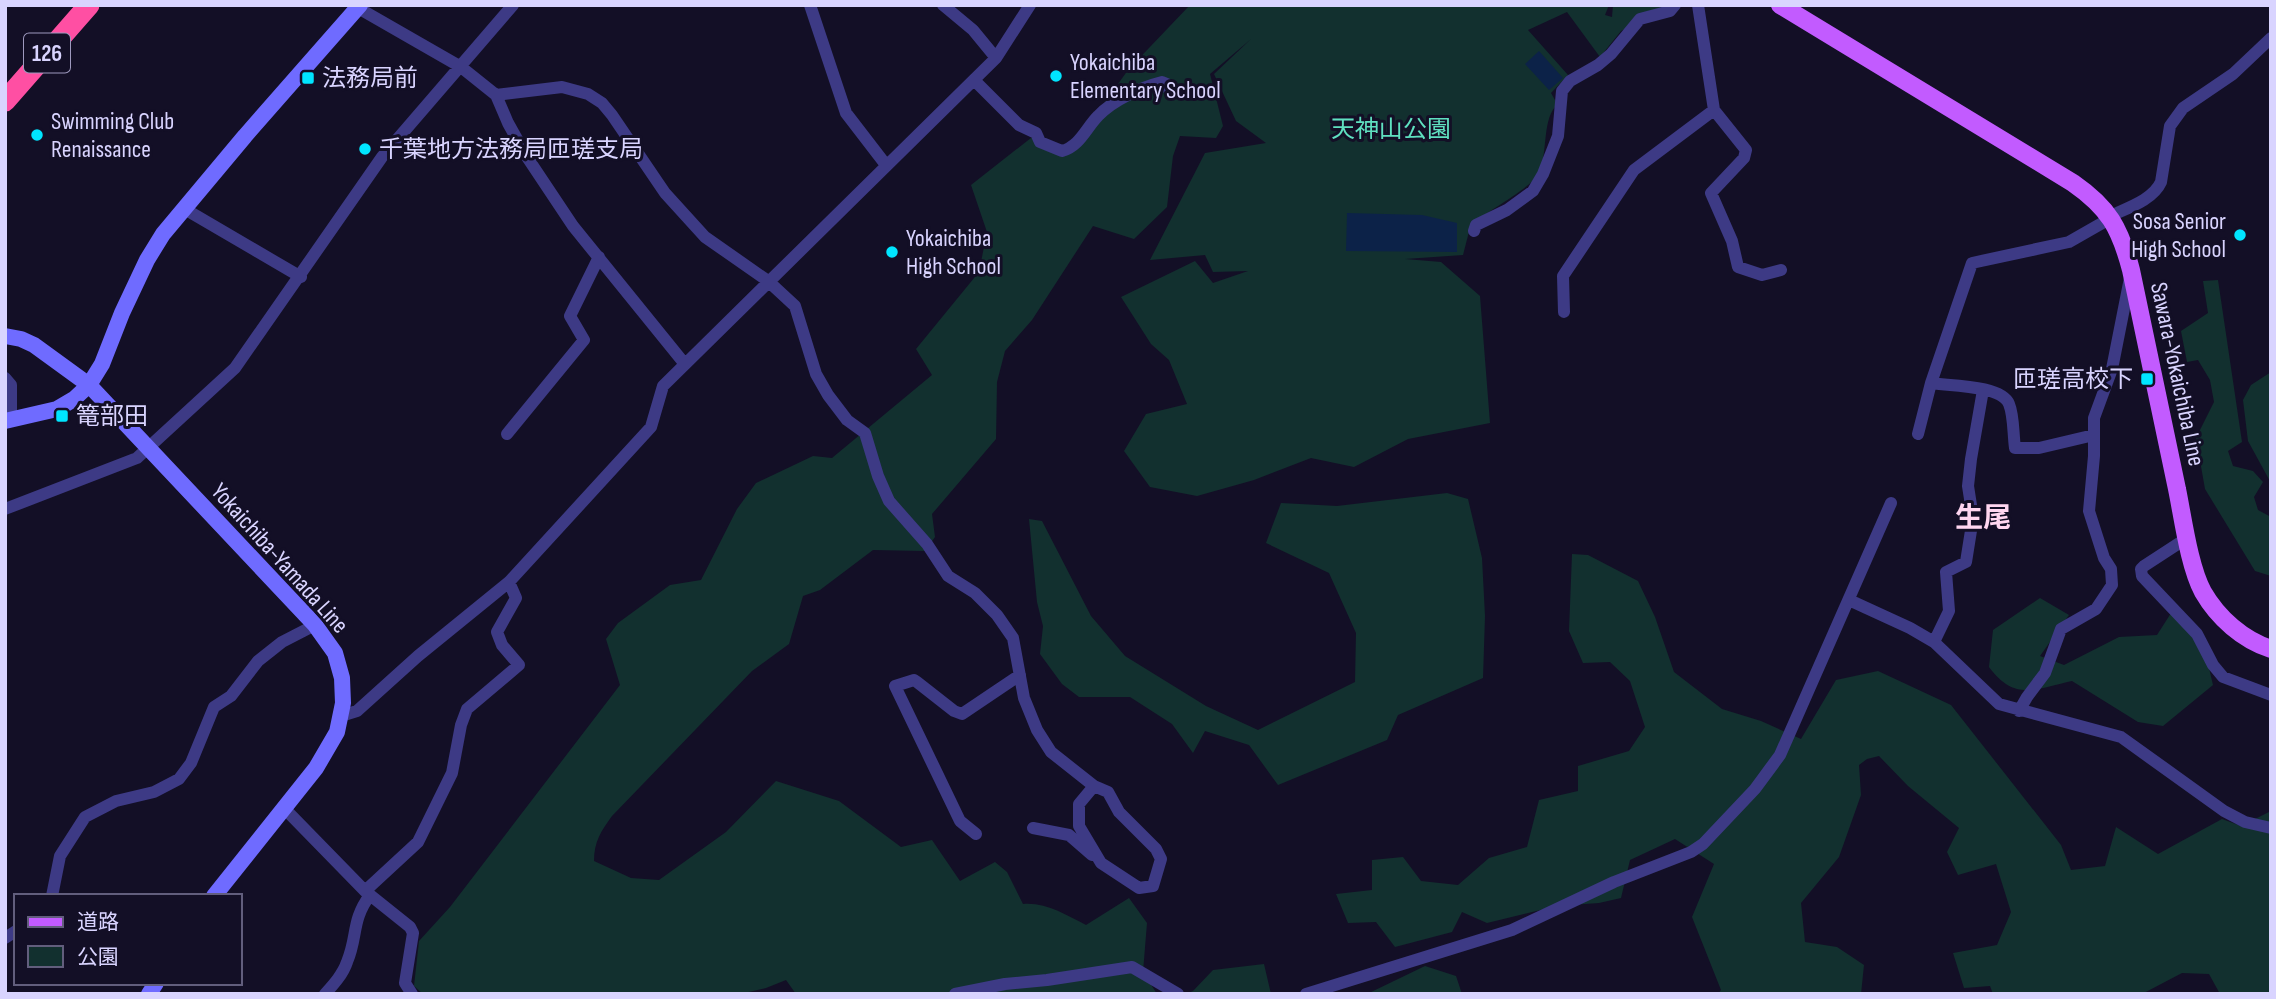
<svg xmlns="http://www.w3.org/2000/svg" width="2276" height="999" font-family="'Sofia Sans Condensed','Noto Sans JP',sans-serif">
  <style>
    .green { fill: #12302f }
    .water { fill: #0c2248 }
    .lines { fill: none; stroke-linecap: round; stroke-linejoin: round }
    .street { stroke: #3d3a85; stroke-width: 12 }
    .secondary { stroke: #6f6bff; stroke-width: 16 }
    .primary { stroke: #c25bff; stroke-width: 18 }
    .highway { stroke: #ff4fa3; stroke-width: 21 }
    .poi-dot { fill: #00e5ff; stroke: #130f26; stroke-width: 2.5 }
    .labels { text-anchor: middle; stroke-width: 6; stroke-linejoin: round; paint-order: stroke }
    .shield { fill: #130f26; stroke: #9e99be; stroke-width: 2 }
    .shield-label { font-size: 23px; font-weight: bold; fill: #d9d4ff }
    .poi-label { font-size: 24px; fill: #d9d4ff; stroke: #130f26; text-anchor: start }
    .park-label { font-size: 24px; fill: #5fe0c0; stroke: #130f26 }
    .street-label { font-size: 24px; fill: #d9d4ff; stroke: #130f26 }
    .quarter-label { font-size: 28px; font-weight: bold; fill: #ffd6f0; stroke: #130f26 }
  </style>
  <rect width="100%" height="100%" fill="#130f26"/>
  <path class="green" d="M1190 5H1609L1605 15 1612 17 1613 5H1671L1621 31 1600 57 1567 12 1528 30 1568 75 1551 93 1555 100V107C1542 122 1548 157 1538 175 1531 187 1484 214 1471 224L1463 255 1405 259 1441 262 1480 296 1490 423 1408 439 1354 467 1311 458 1254 480 1197 496 1150 487 1124 451 1146 414 1187 404 1169 360 1151 344 1121 297 1195 261 1213 283 1248 271 1213 272 1205 255 1150 260 1205 153 1266 143 1236 121 1214 74 1251 39 1210 74 1223 126 1216 138 1180 136 1173 156 1167 207 1134 239 1093 226 1032 320 1005 351 997 382 996 439 932 514 935 537 925 551 873 550 820 590 803 596 789 644 752 671 612 816C601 831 594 842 594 861L631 878 659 880 726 832 776 781 839 801 901 847 932 840 960 881 995 862 1007 872 1023 904C1046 902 1066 915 1086 925L1129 898 1147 923 1143 972 1157 994H796L786 980 766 988 740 994H423L414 986 419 941 450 907 620 685 606 639 618 623 670 585 701 580 737 509 756 483 813 456 832 458 932 375 916 349 979 272 987 232 971 185 1036 134 1067 155 1128 70Z
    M2218 280 2242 442 2228 451 2233 466 2253 471 2263 482 2254 497 2258 510 2271 517V576L2255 571 2205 489 2196 438 2214 402 2210 380 2198 360 2187 362 2181 331 2208 313 2203 281Z
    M2271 372V483L2248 441 2243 400 2251 385Z
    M1447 493 1468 499 1482 558 1485 616 1483 678 1398 715 1387 740 1278 785 1249 745 1205 731 1193 753 1172 724 1130 697H1079L1062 684 1040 654 1043 626 1037 602 1029 519 1042 521 1091 616 1125 656 1206 706 1258 730 1355 682 1356 633 1329 573 1266 543 1281 503 1337 506Z
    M1572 554 1588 555 1638 581 1655 617 1674 672 1722 709 1761 721 1801 739 1836 680 1878 671 1951 705 2061 845 2071 870 2105 866 2116 827 2158 854 2222 819 2241 826 2271 811V994H2220L2209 974 2182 973 2142 994H1993L1990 986 1964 988 1953 953 1997 945 2011 912 1996 864 1958 875 1947 852 1959 828 1908 786 1879 756 1867 759 1859 765 1861 795 1839 857 1801 903 1805 942 1837 947 1864 965 1861 994H1718L1721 990 1692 917 1714 864 1675 839 1630 860 1621 898 1599 903 1557 906 1487 923 1462 912 1452 932 1395 947 1376 922 1348 923 1336 894 1372 890V860L1403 857 1421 881 1458 885 1489 858 1527 847 1539 800 1578 791V766L1629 751 1645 727 1630 681 1610 662 1583 663 1569 631Z
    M2040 598 2069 615 2040 656 2064 665 2119 637 2157 635 2173 610 2205 651 2213 685 2163 726 2138 722 2072 681C2035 689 2015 702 1989 667L1993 630Z
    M1264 964 1271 994H1186L1193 991 1213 970Z
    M1425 966 1456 976 1462 994H1367Z"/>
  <path class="water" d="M1539 51 1563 78 1549 90 1525 64Z
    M1347 213 1422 215 1457 223V252L1346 251Z"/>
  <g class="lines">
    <path class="street" d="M353 5 461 67 496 95 508 123 527 157 573 226 684 363
      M810 5 846 113 886 165
      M943 5 973 30 996 58
      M1698 5 1714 110 1746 150 1744 158 1711 193 1732 241 1738 267 1762 275 1781 270
      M974 80 1019 125 1036 133 1040 142 1062 151C1080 146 1086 128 1098 116 1113 100 1142 87 1162 82L1167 84 1169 90
      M496 95 562 87 588 94 602 103 612 115 665 193 705 237 768 281 795 306 816 374 828 395 847 420 865 433 878 476 889 501 927 544 948 576 975 593 997 615 1013 638 1024 698 1037 730 1051 752 1094 786 1108 792 1119 812 1156 849 1161 859 1153 886 1139 888 1101 863 1079 826V804L1094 786
      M183 208 301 277
      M2110 216C2127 208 2153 200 2161 182L2170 126 2183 108 2233 74 2271 38
      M1474 231 1476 225 1507 210 1533 191 1543 174 1558 136 1562 91 1570 81 1598 65 1611 54 1640 19 1670 11 1675 5
      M1564 312 1563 276 1634 170 1714 110
      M5 378 11 385V420
      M1931 383C1950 386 2001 385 2009 404 2014 416 2013 434 2015 448H2039L2094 435
      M507 434 584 340 570 316 599 257
      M1918 434 1931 383 1972 263 2069 242 2111 218
      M5 509 137 458 235 368 382 157 513 5
      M2187 538 2144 566 2141 569 2142 576 2197 634 2213 665 2223 677 2271 695
      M1849 600 1910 628 1934 642 1999 704 2121 737 2224 811 2245 822 2271 828
      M1934 642 1949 611 1946 572 1966 562 1973 518 1968 486 1971 459 1983 390
      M2019 711 2027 697 2045 673 2061 629 2096 609 2112 585 2111 569 2104 558 2089 511 2094 456V418L2112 369 2130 278
      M341 716 357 711 418 656 509 582 651 427 663 386 996 58 1030 5
      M284 808 365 891 410 927 413 933 405 983 412 994
      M1033 828 1069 835 1092 855
      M976 834 960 821 895 686 914 680 917 682 954 711 962 714 1020 675
      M365 891 418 842 452 773 461 725 467 709 519 665 502 645 497 632 516 598 509 582
      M52 896 60 856 85 817 116 801 154 792 179 779 191 763 214 707 231 696 258 661 282 642 315 625
      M5 938 16 931
      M325 994C334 984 343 974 347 962 358 936 351 921 370 895
      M955 994 1005 984 1047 980 1132 967 1178 994
      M1306 994 1512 930 1614 882 1691 852 1703 844 1755 789 1780 755 1891 503"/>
    <path class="secondary" d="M5 336 21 339 34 345 89 385 315 625 335 653 342 678 343 703 337 732 316 768 214 896
      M5 421 57 409 74 399 89 385 102 364 122 313 147 260 163 234 245 136 360 5
      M149 994 156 983"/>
    <path class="primary" d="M1780 5 2073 183C2109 208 2120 228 2131 270 2147 343 2162 416 2177 489 2183 518 2189 566 2203 592 2218 618 2243 640 2271 649"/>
    <path class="highway" d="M5 101 89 5"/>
  </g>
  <g class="poi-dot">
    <circle cx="1056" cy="76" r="7"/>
    <rect x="301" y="71" width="14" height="14" rx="3.5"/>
    <circle cx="37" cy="135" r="7"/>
    <circle cx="365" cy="149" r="7"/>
    <circle cx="2240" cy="235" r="7"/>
    <circle cx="892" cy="252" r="7"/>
    <rect x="2140" y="372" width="14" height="14" rx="3.5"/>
    <rect x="55" y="409" width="14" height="14" rx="3.5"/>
  </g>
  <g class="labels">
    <rect class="shield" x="24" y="33.5" width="46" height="39" rx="5"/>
    <g class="shield-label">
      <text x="47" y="61">126</text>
    </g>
    <g class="poi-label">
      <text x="1070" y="70">Yokaichiba<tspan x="1070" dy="28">Elementary School</tspan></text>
      <text x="322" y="86">法務局前</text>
      <text x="51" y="129">Swimming Club<tspan x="51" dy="28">Renaissance</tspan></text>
      <text x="379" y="157">千葉地方法務局匝瑳支局</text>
      <text x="2226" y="229" text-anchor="end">Sosa Senior<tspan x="2226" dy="28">High School</tspan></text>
      <text x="906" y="246">Yokaichiba<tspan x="906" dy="28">High School</tspan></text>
      <text x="2133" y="387" text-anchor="end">匝瑳高校下</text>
      <text x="76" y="424">篭部田</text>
    </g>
    <g class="park-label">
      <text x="1391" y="137">天神山公園</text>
    </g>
    <g class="street-label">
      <text transform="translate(2178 374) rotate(78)" y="8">Sawara-Yokaichiba Line</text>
      <text transform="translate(280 558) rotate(48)" y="8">Yokaichiba-Yamada Line</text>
    </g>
    <g class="quarter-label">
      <text x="1983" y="527">生尾</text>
    </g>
  </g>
  <rect width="2276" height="999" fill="none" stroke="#d9d4ff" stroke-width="14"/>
  <rect x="14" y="894" width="228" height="91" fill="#130f26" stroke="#625e7d" stroke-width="2"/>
  <rect x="28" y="917" width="35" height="10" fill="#c25bff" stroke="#625e7d" stroke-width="2"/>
  <text x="77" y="929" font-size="21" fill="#d9d4ff">道路</text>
  <rect x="28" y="946" width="35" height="21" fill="#12302f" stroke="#625e7d" stroke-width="2"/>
  <text x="77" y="964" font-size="21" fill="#d9d4ff">公園</text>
</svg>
